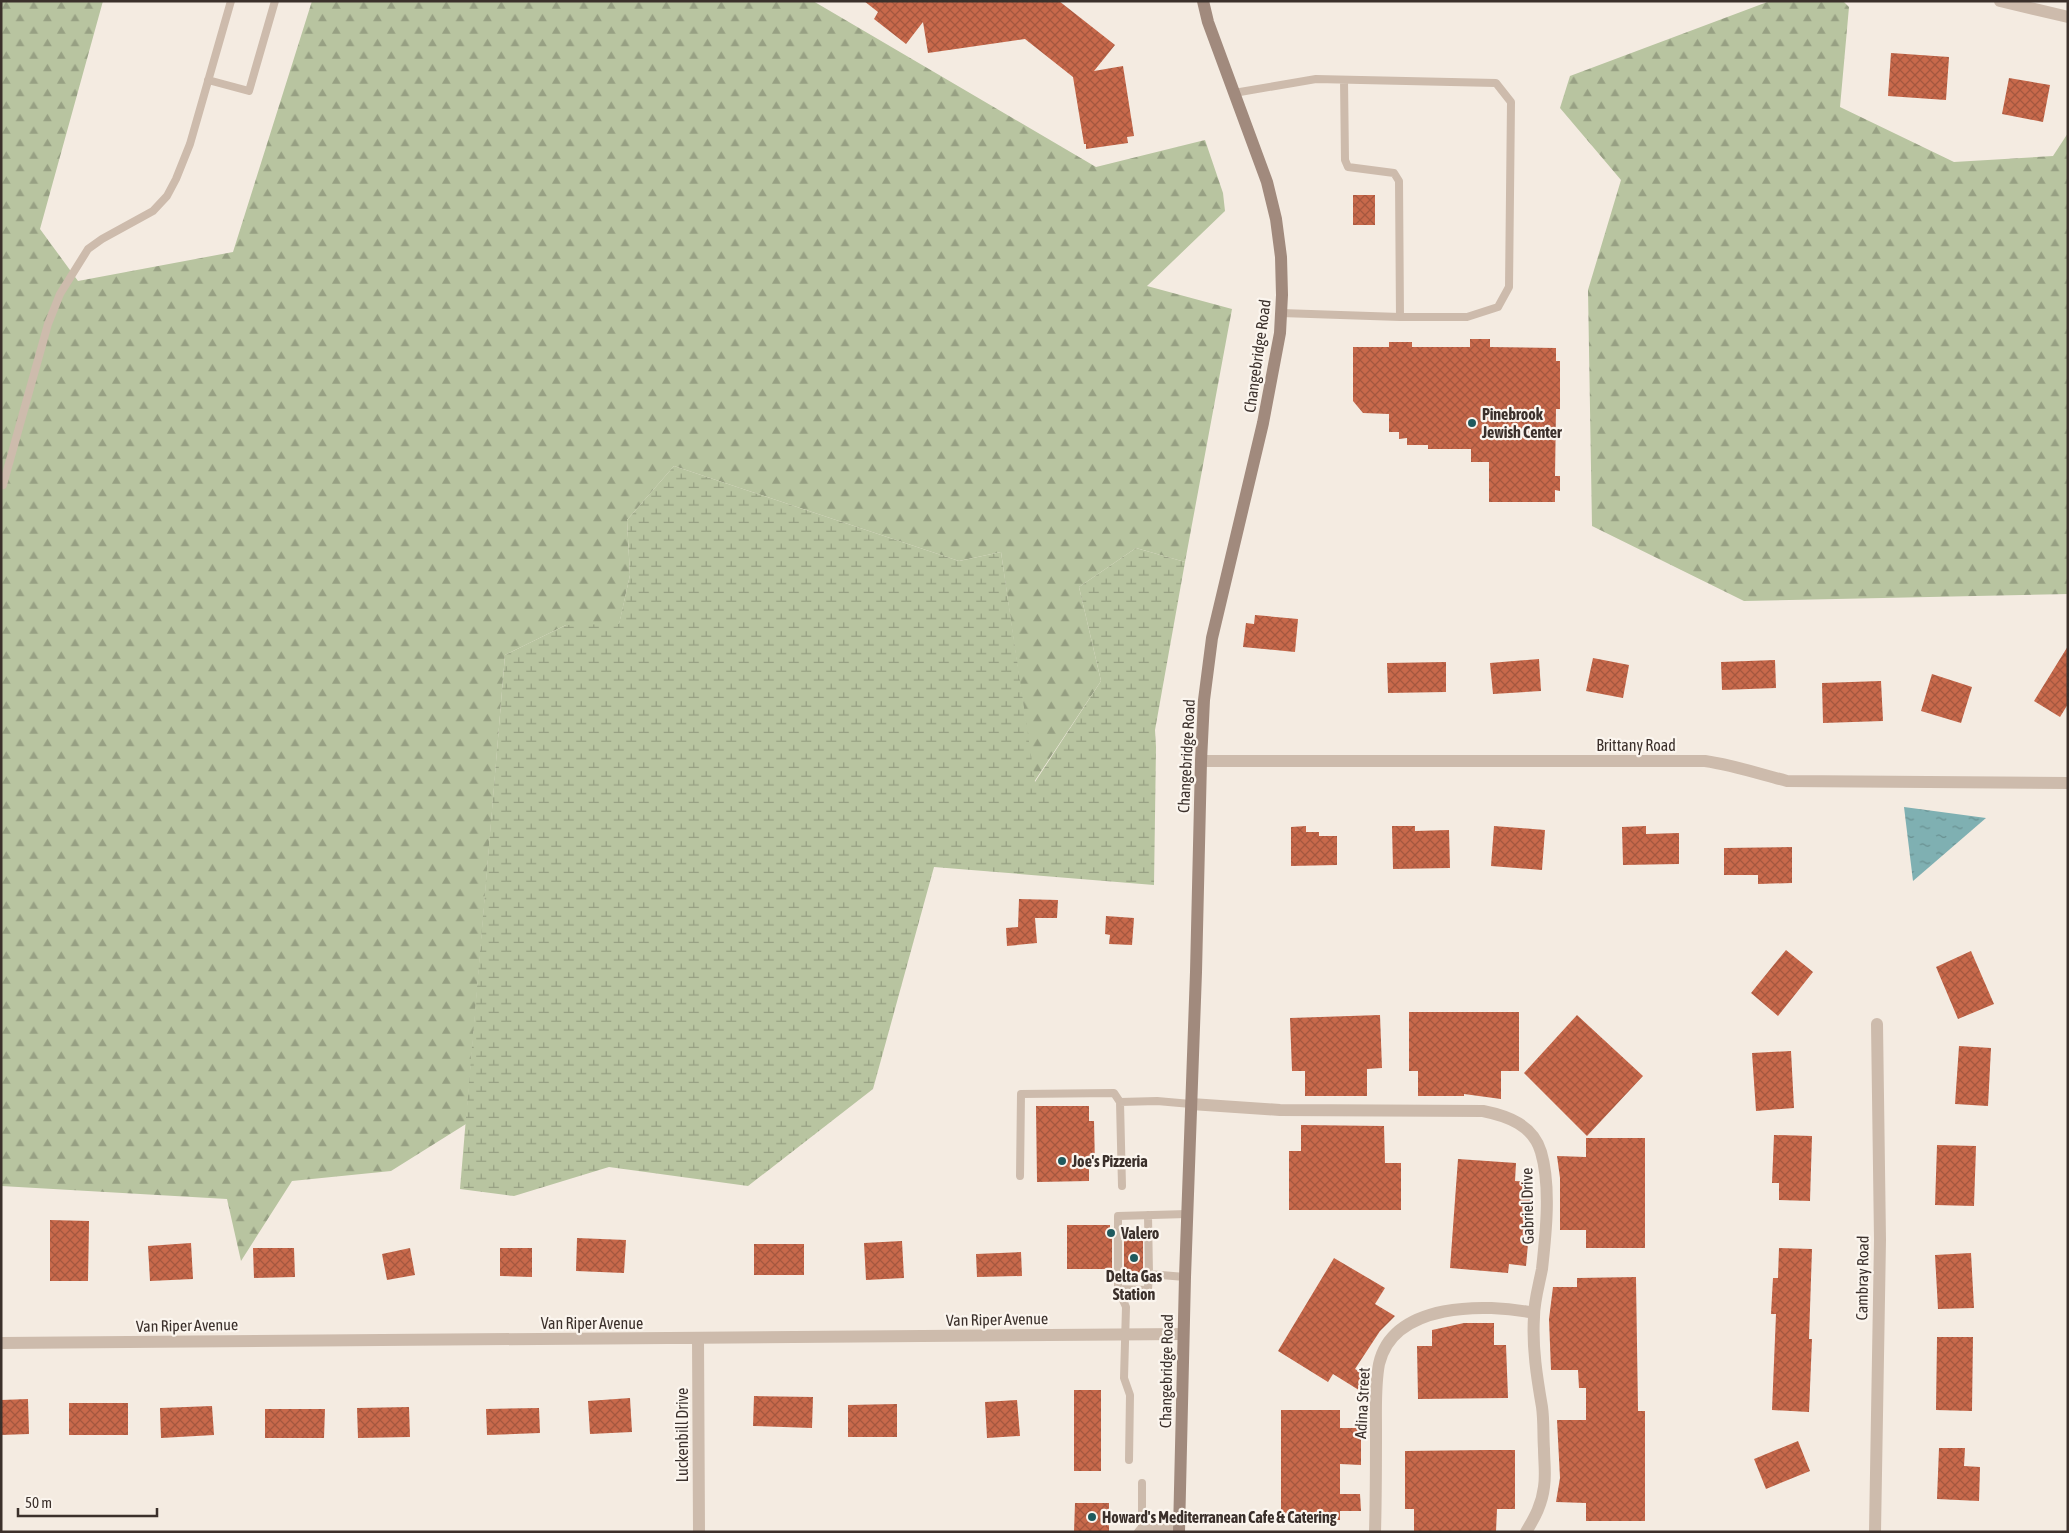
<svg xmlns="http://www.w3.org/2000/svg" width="2069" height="1533" font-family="'Asap Condensed',sans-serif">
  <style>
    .forest { fill: url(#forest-firs) }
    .wetland { fill: url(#wetland-marsh) }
    .water { fill: url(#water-ripples) }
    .building { fill: url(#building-cross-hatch) }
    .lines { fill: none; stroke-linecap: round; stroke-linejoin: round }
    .lane { stroke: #cdbbac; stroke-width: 8 }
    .street { stroke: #cdbbac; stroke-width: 12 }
    .secondary { stroke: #a18a7d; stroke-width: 12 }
    .poi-dot { fill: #1f5a5e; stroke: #fbf5ee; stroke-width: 2 }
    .labels { text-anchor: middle; stroke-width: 4.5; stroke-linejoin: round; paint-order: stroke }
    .street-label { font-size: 16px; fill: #3b302b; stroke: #fbf5ee }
    .poi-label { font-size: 16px; font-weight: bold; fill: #3b302b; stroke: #fbf5ee; text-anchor: start }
  </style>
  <defs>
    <pattern id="forest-firs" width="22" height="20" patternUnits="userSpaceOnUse" patternTransform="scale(1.25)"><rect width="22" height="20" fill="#b8c4a0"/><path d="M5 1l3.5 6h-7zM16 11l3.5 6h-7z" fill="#97a083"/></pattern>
    <pattern id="wetland-marsh" width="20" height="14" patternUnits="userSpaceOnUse" patternTransform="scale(1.25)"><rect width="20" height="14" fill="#b8c4a0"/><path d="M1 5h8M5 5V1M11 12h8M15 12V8" fill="none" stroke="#97a083"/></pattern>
    <pattern id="water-ripples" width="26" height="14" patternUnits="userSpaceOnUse" patternTransform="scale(1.25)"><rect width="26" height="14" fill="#7fb0b2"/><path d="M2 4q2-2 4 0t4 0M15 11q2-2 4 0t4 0" fill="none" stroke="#699091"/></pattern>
    <pattern id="building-cross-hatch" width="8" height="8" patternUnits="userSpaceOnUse" patternTransform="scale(1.25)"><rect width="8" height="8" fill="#c8694b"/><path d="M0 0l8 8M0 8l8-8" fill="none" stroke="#a4573f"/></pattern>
  </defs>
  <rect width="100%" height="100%" fill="#f4ebe1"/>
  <path class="forest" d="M1 1H103L40 229 78 281 233 252 312 1H813L1096 167 1205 140 1223 193 1225 211 1147 286 1232 309 1185 562 1136 548 1079 587 1101 681 1034 782 1001 552 959 561 674 466 627 520 630 575 619 625H566L505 655 466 1124 391 1171 292 1181 241 1261 227 1199 1 1186Z
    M1770 1H1843L1849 7 1840 107 1954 162 2053 156 2068 133V594L1744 601 1592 526 1588 290 1621 180 1560 108 1570 76Z"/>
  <path class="wetland" d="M674 466 959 561 1001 552 1035 782 1101 681 1079 587 1136 548 1185 562 1155 730 1156 747 1154 885 934 867 873 1089 748 1186 609 1167 514 1196 460 1189 505 655 566 625 619 624 630 575 627 520Z"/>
  <path class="water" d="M1904 807 1986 818 1913 881Z"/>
  <path class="building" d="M864 1H1059L1115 45 1094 71 1123 66 1134 136 1127 137 1128 143 1086 149V144H1084L1073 77 1025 39 928 53 923 22 906 44 874 19 878 12Z
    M1891 53 1949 57 1946 100 1888 96Z
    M2009 78 2050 85 2043 122 2002 114Z
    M1353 195H1375V225H1353Z
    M1470 339H1490V347L1556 348V361H1560V409H1556L1555 476H1560V491L1555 490V502H1489V462H1471V449H1428V445H1407V438L1399 439V432H1389V414L1363 413 1353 401V347H1389V342H1412V347H1470Z
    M1255 615 1298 619 1295 652 1243 647 1246 623 1254 624Z
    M2068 646V704L2060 717 2034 701Z
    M1593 658 1629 665 1623 698 1586 691Z
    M1539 659 1541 691 1493 694 1490 663Z
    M1775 660 1776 688 1722 690 1721 662Z
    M1446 662V692L1388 693 1387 663Z
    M1932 674 1972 687 1961 723 1921 711Z
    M1881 681 1883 721 1823 723 1822 683Z
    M1306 826V832H1319V836H1337V865L1291 866V827Z
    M1392 826H1415V831L1449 830 1450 868 1393 869Z
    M1494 826 1545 830 1542 870 1491 866Z
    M1646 826V834L1679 833V864L1623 865 1622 827Z
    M1792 847V883L1758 884V875H1724V848Z
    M1019 899 1058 900 1057 918H1035L1037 943 1007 946 1006 928 1018 927Z
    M1106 916 1134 918 1132 945 1109 944 1110 935 1105 934Z
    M1786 950 1813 972 1778 1016 1751 993Z
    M1971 951 1994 1004 1958 1019 1936 967Z
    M1409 1012H1519V1071H1501V1099L1464 1094V1096H1418V1071H1409Z
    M1380 1015 1382 1068 1367 1069V1096H1305V1071H1292L1290 1018Z
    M1577 1015 1643 1076 1587 1136 1524 1073Z
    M1959 1046 1991 1048 1988 1106 1955 1104Z
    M1791 1051 1794 1108 1756 1111 1752 1053Z
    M1036 1106H1089V1121H1094L1095 1166H1089V1181L1037 1182Z
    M1301 1125 1384 1126 1385 1163H1401V1210H1289V1151H1301Z
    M1774 1135 1812 1136 1810 1201 1779 1200V1183H1772Z
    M1586 1138H1645V1248H1586V1230H1560V1178L1557 1156 1586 1157Z
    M1937 1145 1976 1146 1974 1206 1935 1205Z
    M1458 1159 1516 1163 1515 1181 1531 1182V1210L1526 1266 1509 1264 1508 1273 1450 1268Z
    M50 1220 89 1221 88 1281H50Z
    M1067 1225H1110V1235H1112V1269H1067Z
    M1124 1235 1143 1236V1281L1124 1282Z
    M577 1238 626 1240 624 1273 576 1271Z
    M902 1241 904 1278 866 1280 864 1243Z
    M191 1243 193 1279 150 1281 148 1246Z
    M754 1244H804V1275H754Z
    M253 1248H294L295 1277 254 1278Z
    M410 1248 415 1275 387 1280 382 1254Z
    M500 1248H532V1277L500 1276Z
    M1779 1248 1812 1249 1809 1339H1812L1809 1412 1772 1410 1776 1314H1771L1773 1278H1778Z
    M1021 1252 1022 1276 977 1277 976 1254Z
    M1971 1253 1974 1308 1938 1309 1935 1255Z
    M1334 1258 1385 1288 1375 1304 1395 1316 1380 1331 1355 1369 1363 1374 1362 1392 1333 1374 1328 1382 1278 1351Z
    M1636 1277 1638 1411H1645V1521H1586V1503L1556 1502 1560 1478 1557 1420H1586V1388H1579L1578 1370H1551L1549 1319 1553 1287H1577V1278Z
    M1464 1323H1494V1345H1506L1508 1398 1418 1399 1417 1346H1432V1330Z
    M1937 1337H1973L1972 1411 1936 1410Z
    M1074 1390H1101V1471H1074Z
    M754 1396 813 1397 812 1428 753 1426Z
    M630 1398 632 1432 590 1434 588 1401Z
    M28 1399 29 1434 1 1435V1400Z
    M1017 1400 1020 1436 987 1438 985 1402Z
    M69 1403H128V1435H69Z
    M897 1404V1437H848V1405Z
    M212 1406 214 1435 161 1438 160 1408Z
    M409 1407 410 1437 358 1438 357 1408Z
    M539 1408 540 1433 487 1435 486 1409Z
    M265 1409H325L324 1438H265Z
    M1281 1410H1340V1428H1361V1465L1340 1464V1494H1360L1361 1511H1340V1520H1281Z
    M1798 1441 1810 1471 1766 1489 1754 1459Z
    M1939 1448H1965L1964 1466 1980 1467 1979 1501 1937 1499Z
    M1487 1450H1515V1509H1497L1496 1532H1414V1509H1405V1451Z
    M1075 1503H1109V1532H1074Z"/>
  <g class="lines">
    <path class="lane" d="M208 80 249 91 275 1
      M1344 80 1345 160 1348 167 1394 173 1399 181 1400 317
      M1234 93 1316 79 1496 83 1511 102 1509 287 1498 307 1467 317H1400L1281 313
      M3 485 48 324 60 294 88 249 102 239 153 211 167 196 176 179 190 144 231 1
      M1020 1176 1021 1094 1114 1093 1120 1102
      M1122 1186 1120 1102 1157 1101 1191 1104
      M1148 1215 1149 1274
      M1118 1289 1148 1290 1149 1274 1185 1277
      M1129 1460 1130 1395 1124 1378 1126 1307 1118 1289V1216L1187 1214
      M1142 1527 1179 1528
      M1138 1532 1142 1527V1483"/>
    <path class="street" d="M2000 1 2068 17
      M1201 761H1705C1733 765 1760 774 1787 781L2068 783
      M1191 1104 1280 1110 1483 1111C1508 1116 1533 1125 1541 1152 1551 1186 1546 1233 1542 1269 1539 1285 1534 1301 1534 1317 1532 1347 1537 1378 1542 1407 1544 1421 1543 1435 1544 1449 1544 1461 1546 1474 1544 1487 1542 1504 1535 1517 1526 1532
      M698 1338 699 1532
      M1 1343 1183 1334
      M1375 1532C1376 1497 1376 1463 1376 1429 1376 1408 1375 1385 1379 1364 1393 1302 1486 1303 1534 1313
      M1875 1532 1880 1240 1877 1024"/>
    <path class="secondary" d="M1179 1532 1185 1277 1196 972 1201 761 1204 700 1212 638 1263 423 1280 333 1282 295 1281 257 1276 219 1267 182 1208 22 1203 1"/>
  </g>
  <g class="poi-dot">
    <circle cx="1472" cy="423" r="5"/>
    <circle cx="1062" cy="1161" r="5"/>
    <circle cx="1111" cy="1233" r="5"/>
    <circle cx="1134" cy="1258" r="5"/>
    <circle cx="1092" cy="1517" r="5"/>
  </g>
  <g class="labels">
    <g class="street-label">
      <text transform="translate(1257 356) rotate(-82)" y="6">Changebridge Road</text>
      <text x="1636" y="751">Brittany Road</text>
      <text transform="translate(1186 756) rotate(-87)" y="6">Changebridge Road</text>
      <text transform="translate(1527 1206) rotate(-91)" y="6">Gabriel Drive</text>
      <text transform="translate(1862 1278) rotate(-89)" y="6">Cambray Road</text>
      <text transform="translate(997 1319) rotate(-1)" y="6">Van Riper Avenue</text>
      <text x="592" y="1329">Van Riper Avenue</text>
      <text transform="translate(187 1325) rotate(-1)" y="6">Van Riper Avenue</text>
      <text transform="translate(1166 1371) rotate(-89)" y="6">Changebridge Road</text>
      <text transform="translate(1362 1403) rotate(-87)" y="6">Adina Street</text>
      <text transform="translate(682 1435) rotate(-90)" y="6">Luckenbill Drive</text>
    </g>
    <g class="poi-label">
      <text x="1482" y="420">Pinebrook<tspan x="1482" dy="18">Jewish Center</tspan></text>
      <text x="1072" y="1167">Joe's Pizzeria</text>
      <text x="1121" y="1239">Valero</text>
      <text x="1134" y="1282" text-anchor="middle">Delta Gas<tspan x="1134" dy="18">Station</tspan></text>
      <text x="1102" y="1523">Howard's Mediterranean Cafe &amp; Catering</text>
    </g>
  </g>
  <rect width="2069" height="1533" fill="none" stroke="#3b302b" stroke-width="5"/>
  <path d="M18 1508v8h139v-8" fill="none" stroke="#3b302b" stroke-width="2.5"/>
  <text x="25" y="1508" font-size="15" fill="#3b302b" stroke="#fbf5ee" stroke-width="4" paint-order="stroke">50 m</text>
</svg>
